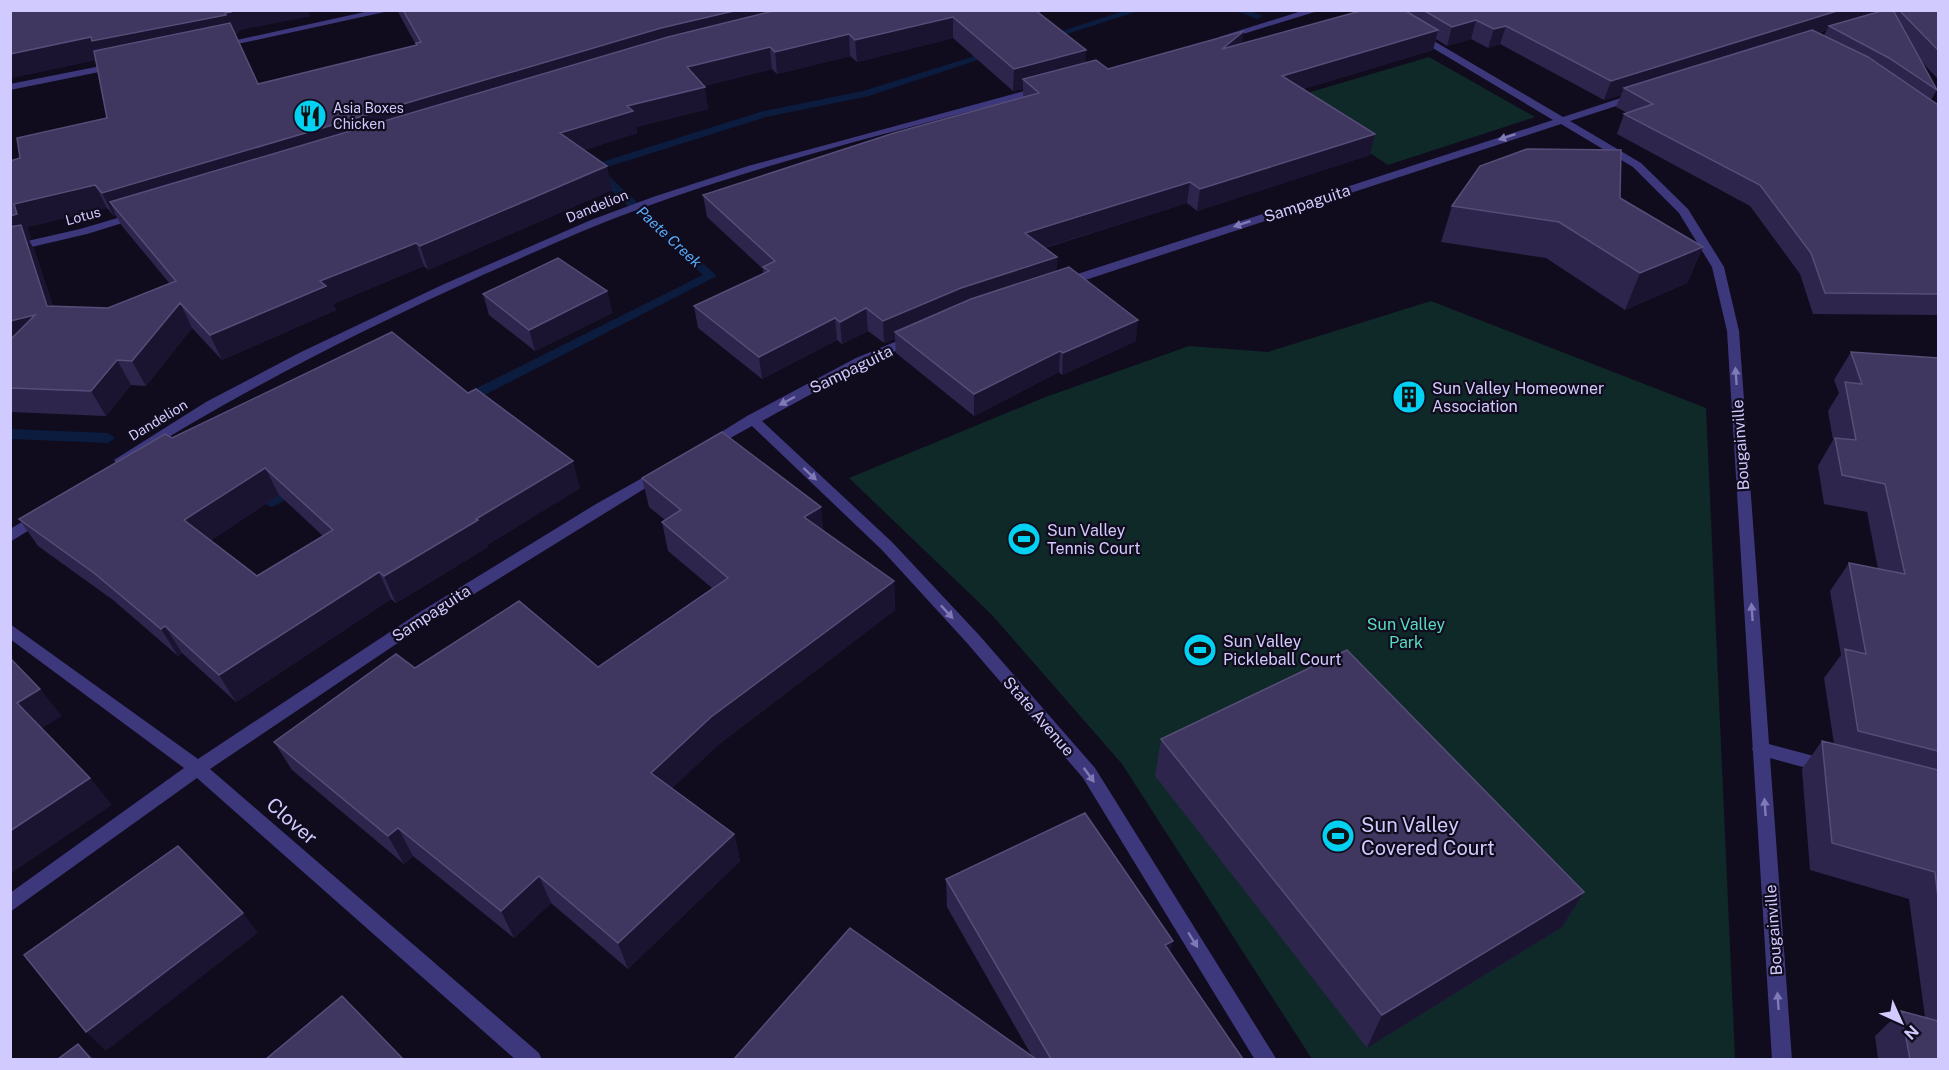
<svg xmlns="http://www.w3.org/2000/svg" width="1949" height="1070" font-family="'Public Sans',sans-serif">
  <style>
    .green { fill: #0f2828 }
    .lines { fill: none; stroke-linecap: round; stroke-linejoin: round }
    .stream { fill: #0b1c3e; fill-rule: evenodd }
    .lane { fill: #3d387c; fill-rule: evenodd }
    .street { fill: #3d387c; fill-rule: evenodd }
    .wall { fill: #2d254b; fill-rule: evenodd }
    .shaded-wall { fill: #1a1431 }
    .building { fill: #3f375f; stroke: #564e78; stroke-width: 1.5; fill-rule: evenodd }
    .oneway { fill: #807ab6 }
    .labels { text-anchor: middle; stroke-width: 4.5; stroke-linejoin: round; paint-order: stroke }
    .far-poi-label { font-size: 14px; fill: #d1cafe; stroke: #100c1e; text-anchor: start }
    .far-street-label { font-size: 14px; fill: #d1cafe; stroke: #100c1e }
    .far-water-label { font-size: 15px; font-style: italic; fill: #59acfd; stroke: #100c1e }
    .street-label { font-size: 16px; fill: #d1cafe; stroke: #100c1e }
    .poi-label { font-size: 16px; fill: #d1cafe; stroke: #100c1e; text-anchor: start }
    .park-label { font-size: 16px; fill: #58dcbf; stroke: #100c1e }
    .near-street-label { font-size: 20px; fill: #d1cafe; stroke: #100c1e }
    .near-poi-label { font-size: 20px; fill: #d1cafe; stroke: #100c1e; text-anchor: start }
  </style>
  <rect width="100%" height="100%" fill="#100c1e"/>
  <path class="green" d="M1429 57 1535 117 1388 165 1287 99Z
    M1431 301 1706 408 1735 1059H1312L1122 764 992 615 849 478 1043 398 1189 346 1268 352Z"/>
  <g class="lines">
    <path class="stream" d="M1127 10H1142L1048 40 1040 38Z
      M1234 10H1249L1262 16 1257 19Z
      M991 51 999 53 869 96 766 117 601 169 717 276 467 404H457L455 401 457 398 703 275 589 170V166L760 112 863 91Z
      M10 429 108 433 115 438 108 443 10 439Z
      M298 483 303 485 305 488 303 491 272 507 247 497 245 493 252 488 272 496Z"/>
    <path class="lane" d="M1761 742 1825 759 1831 761 1834 766 1831 771 1825 773 1755 754 1752 749 1755 744Z"/>
    <path class="street" d="M374 10H394L219 48 214 45Z
      M1305 10H1321L1227 39 1219 37Z
      M1416 34H1422L1563 117 1633 94H1641V98L1570 121 1641 163 1688 209 1724 267 1739 331 1792 1060H1772L1727 331 1712 267 1679 213 1633 167 1561 124 1067 286H1059L1057 283 1059 280 1553 120 1416 38Z
      M116 63 121 66 119 68 10 90V84Z
      M1043 86 1047 87V91C911 127 774 160 642 208 589 227 537 251 485 274 361 330 241 391 126 463H116L114 460 206 402 299 353 442 285 591 220 653 197 748 166Z
      M138 212 142 213V217L87 234 10 252V245L80 229Z
      M914 334 919 335 920 338 919 341 866 364 762 421 892 542 979 635 1095 768 1277 1060H1255L1083 778 967 643 882 550 752 426 714 447H704L702 444 747 416 856 358Z
      M660 468 667 473 665 476 432 620 210 769 539 1053 542 1060H516L197 778 10 912V893L184 768 10 639V624L198 759 420 612 596 504Z
      M42 510 47 511 49 515 47 519 10 542V529Z"/>
  </g>
  <path class="wall" d="M10 10 308 13 310 16 238 30 239 33 235 34 258 84 416 45 397 10H1035L1085 63 1108 69 1242 44 1364 10H1938V79L1920 60 1937 90 1931 100 1938 105V315L1813 314 1800 274 1750 206 1617 134 1624 114 1627 113 1616 107 1621 95 1604 100 1500 44 1488 48 1471 39 1447 46 1436 39 1433 50 1303 89 1375 134 1370 155 1197 211 1187 203 1045 248 1057 257 1056 271 1136 341 1062 375 1059 372 974 416 896 353 895 339 884 343 868 331 842 344 837 340 762 379 698 328 694 306 763 274V269L707 217 703 195 1023 97V89L1013 91 953 38 857 62 850 56 777 74 772 69 704 86 708 109 636 127 637 133 584 150 612 190 428 270 424 266 333 304 336 310 222 360 192 328 146 386 131 385 106 416 10 412V161L20 158 107 118 96 60 10 78ZM1827 30 1824 35 1819 33ZM107 208 114 216H116L122 226 170 284 108 308 53 306 34 249 28 239 31 238 27 227Z
    M1620 198 1703 247 1687 283 1625 310 1546 258 1441 242 1452 206Z
    M607 291 612 313 535 351 489 315 483 294Z
    M1851 352 1938 358V1059H1878L1875 1036 1901 1011 1925 1017 1909 899 1810 870 1802 769 1822 741 1834 744 1824 678 1841 655 1830 591 1849 563 1878 569 1867 512 1824 504 1818 466 1833 440 1828 411 1839 393 1834 380Z
    M172 438 580 488 487 545 488 547 396 603 391 599 236 702 182 653 178 656 113 600 38 546 19 519ZM279 495 323 536 257 576 210 541Z
    M642 478 824 531 894 581 895 610 718 745 672 788 734 834 740 861 628 969 551 903 514 938 413 856 404 864 292 770 274 742 415 668 598 667 712 588 668 551 662 522 665 520 649 507Z
    M1161 739 1584 892 1562 927 1367 1048 1155 776Z
    M946 879 1170 953 1243 1059H734L1033 1058 947 907Z"/>
  <path class="shaded-wall" d="M230 10H319L308 13 310 16 238 30 239 33 101 59 10 78V54L91 37Z
    M738 10H829L110 202 116 216H114L102 193 661 28Z
    M1840 10H1895L1894 12 1829 26 1827 30 1631 92 1624 88 1621 95 1604 100 1611 81Z
    M953 17V38L857 62 855 40Z
    M1476 20 1471 39 1447 46 1452 27Z
    M1506 26 1500 44 1488 48 1494 29Z
    M1438 30 1433 50 1279 96 1282 76Z
    M1244 31 1241 51 1222 49Z
    M849 34 850 56 777 74 775 52Z
    M770 47 772 69 691 89 687 67Z
    M1086 50 1085 72 1023 79V89L1013 91 1014 69Z
    M705 87 708 109 636 127 637 133 565 156 560 133 627 106Z
    M1375 134 1370 155 1197 211 1200 189Z
    M607 166 612 190 428 270 420 246Z
    M1190 182 1187 203 1024 254 1025 233Z
    M95 185 107 208 27 227 31 238 28 239 34 249 61 330 10 243V216L14 204Z
    M416 243 424 266 333 304 336 310 222 360 210 335 320 281Z
    M1703 247 1687 283 1625 310 1640 273Z
    M1057 257 1056 279 895 332V339L884 343 883 321 961 288Z
    M607 291 612 313 535 351 529 330Z
    M180 303 192 328 146 386 132 361Z
    M866 308 868 331 842 344 840 322Z
    M35 315 10 350V321Z
    M835 318 837 340 762 379 759 357Z
    M1138 320 1136 341 1062 375 1063 353Z
    M1060 351 1059 372 974 416V394Z
    M117 360 131 385 106 416 91 391Z
    M573 461 580 488 487 545 488 547 396 603 384 576 476 519Z
    M265 468 279 495 200 548 184 520Z
    M821 507 824 536 804 517Z
    M379 572 391 599 236 702 219 675Z
    M894 581 895 610 718 745 659 801 651 773 711 717Z
    M165 626 182 653 178 656 161 629Z
    M40 689 62 716 39 730 17 703Z
    M90 778 112 805 10 874V831Z
    M398 828 413 856 404 864 388 836Z
    M734 834 740 861 628 969 618 943Z
    M539 876 551 903 514 938 501 911Z
    M1584 892 1562 927 1367 1048 1382 1015Z
    M243 913 258 933 106 1051 86 1032Z
    M1173 941 1167 969 1165 945Z
    M78 1044 95 1059H91Z"/>
  <path class="building" d="M10 10H230L231 12 225 13 226 15 92 41 91 37 10 54Z
    M403 10H738L661 28 102 193 95 185 14 204 17 214 10 216V161L20 158 17 138 107 118 94 51 230 23 258 84 417 45 416 43 421 42Z
    M777 10H1035L1086 50 1014 69 953 17 855 40 849 34 775 52 770 47 687 67 705 87 627 106 633 111 560 133 607 166 420 246 416 243 320 281 326 286 210 335 180 303 132 361 117 360 91 391 10 388V340L35 315 10 321V227L21 225 47 306 108 308 176 281 110 202 668 37Z
    M1364 10H1404L1438 30 1282 76 1375 134 1200 189 1190 182 1025 233 1057 257 961 288 883 321 866 308 840 322 835 318 759 357 694 306 769 271 763 267 775 261 703 195 894 133 1039 93 1023 79 1096 60 1108 69 1244 31 1222 49Z
    M1423 10H1840L1611 81 1506 26 1494 29 1476 20 1452 27Z
    M1885 10H1893L1937 90 1889 58 1829 26Z
    M1899 10H1938V50Z
    M1812 30 1868 57 1938 105V294L1825 293 1811 253 1760 185 1624 114 1653 104 1624 88Z
    M1527 149 1621 150 1620 198 1703 247 1640 273 1559 222 1452 206 1480 166Z
    M558 258 607 291 529 330 483 294Z
    M1069 267 1138 320 1063 353 1060 351 974 394 895 332 971 299Z
    M392 332 468 393 476 389 573 461 476 519 478 520 384 576 379 572 219 675 165 626 161 629 94 573 19 519 165 434 172 438ZM265 468 333 530 257 576 184 520Z
    M1851 352 1938 358V751L1858 731 1845 649 1866 654 1849 563 1905 574 1885 484 1842 475 1835 438 1856 440 1845 382 1862 384Z
    M722 432 821 507 804 517 894 581 711 717 651 773 734 834 618 943 539 876 501 911 398 828 388 836 274 742 396 654 415 668 519 601 598 667 728 578 662 522 681 510 642 478Z
    M1347 650 1584 892 1382 1015 1161 739Z
    M10 658 40 689 17 703 90 778 10 831Z
    M1822 741 1938 770V898L1935 872 1832 843Z
    M1085 813 1173 941 1165 945 1243 1059H1051L946 879Z
    M178 846 243 913 86 1032 24 955Z
    M850 928 1036 1059H734Z
    M342 996 403 1059H266Z
    M1901 1011 1938 1021V1059H1910Z
    M78 1044 91 1059H58Z"/>
  <defs><path id="oneway-solid" d="M-6-.8H1V-3.2L6.5 0L1 3.2V.8H-6Z" transform="scale(1.5)"/></defs>
  <g class="oneway">
    <use href="#oneway-solid" transform="translate(1507 137) rotate(162)"/>
    <use href="#oneway-solid" transform="translate(1242 224) rotate(162)"/>
    <use href="#oneway-solid" transform="translate(1736 376) rotate(-94)"/>
    <use href="#oneway-solid" transform="translate(787 401) rotate(152)"/>
    <use href="#oneway-solid" transform="translate(810 474) rotate(43)"/>
    <use href="#oneway-solid" transform="translate(947 612) rotate(47)"/>
    <use href="#oneway-solid" transform="translate(1752 612) rotate(-94)"/>
    <use href="#oneway-solid" transform="translate(1089 775) rotate(54)"/>
    <use href="#oneway-solid" transform="translate(1765 807) rotate(-94)"/>
    <use href="#oneway-solid" transform="translate(1193 940) rotate(58)"/>
    <use href="#oneway-solid" transform="translate(1778 1001) rotate(-94)"/>
  </g>
  <defs>
    <g id="restaurant-disc" transform="scale(1.725)"><circle r="9.5" fill="#03d1f1" stroke="#100c1e"/><path d="M-5-6h1v4h1v-4h1v4h1v-4h1v5L-1.5 .5V6h-2V.5L-5-1ZM5-6V6H3V1.5H1.5Q1.5-4 5-6Z" fill="#111"/></g>
    <g id="building-disc" transform="scale(1.725)"><circle r="9.5" fill="#03d1f1" stroke="#100c1e"/><path d="M-4-6H4V6H1V3H-1V6H-4ZM-2.5-4.3h1.7v1.8h-1.7ZM.8-4.3h1.7v1.8H.8ZM-2.5-1h1.7V.8h-1.7ZM.8-1h1.7V.8H.8Z" fill="#111"/></g>
    <g id="stadium-disc" transform="scale(1.725)"><circle r="9.5" fill="#03d1f1" stroke="#100c1e"/><path d="M0-5a6.5 5 0 1 0 0 10a6.5 5 0 1 0 0-10ZM-3.5-1.8h7v3.6h-7Z" fill="#111"/></g>
  </defs>
  <g fill-rule="evenodd">
    <use href="#restaurant-disc" x="310" y="116"/>
    <use href="#building-disc" x="1409" y="397"/>
    <use href="#stadium-disc" x="1024" y="539"/>
    <use href="#stadium-disc" x="1200" y="650"/>
    <use href="#stadium-disc" x="1338" y="836"/>
  </g>
  <g class="labels">
    <g class="far-poi-label">
      <text x="333" y="113">Asia Boxes<tspan x="333" dy="16">Chicken</tspan></text>
    </g>
    <g class="far-street-label">
      <text transform="translate(597 206) rotate(-22)" y="5">Dandelion</text>
      <text transform="translate(83 216) rotate(-15)" y="5">Lotus</text>
      <text transform="translate(158 420) rotate(-31)" y="5">Dandelion</text>
    </g>
    <g class="far-water-label">
      <text transform="translate(669 237) rotate(43)" y="5">Paete Creek</text>
    </g>
    <g class="street-label">
      <text transform="translate(1307 203) rotate(-18)" y="6">Sampaguita</text>
      <text transform="translate(851 369) rotate(-26)" y="6">Sampaguita</text>
      <text transform="translate(1740 445) rotate(-94)" y="6">Bougainville</text>
      <text transform="translate(431 613) rotate(-33)" y="6">Sampaguita</text>
      <text transform="translate(1039 716) rotate(49)" y="6">State Avenue</text>
      <text transform="translate(1773 930) rotate(-94)" y="6">Bougainville</text>
    </g>
    <g class="poi-label">
      <text x="1432" y="394">Sun Valley Homeowner<tspan x="1432" dy="18">Association</tspan></text>
      <text x="1047" y="536">Sun Valley<tspan x="1047" dy="18">Tennis Court</tspan></text>
      <text x="1223" y="647">Sun Valley<tspan x="1223" dy="18">Pickleball Court</tspan></text>
    </g>
    <g class="park-label">
      <text x="1406" y="630">Sun Valley<tspan x="1406" dy="18">Park</tspan></text>
    </g>
    <g class="near-street-label">
      <text transform="translate(292 821) rotate(41)" y="7">Clover</text>
    </g>
    <g class="near-poi-label">
      <text x="1361" y="832">Sun Valley<tspan x="1361" dy="23">Covered Court</tspan></text>
    </g>
  </g>
  <rect width="1949" height="1070" fill="none" stroke="#d1cafe" stroke-width="24"/>
  <g transform="translate(1901 1022) rotate(135)" stroke="#100c1e" stroke-width="4.5" paint-order="stroke">
  <path d="M0-4.5L10 22L0 15L-10 22Z" fill="#d1cafe"/>
  <text y="-9" font-size="16" font-weight="bold" text-anchor="middle" fill="#d1cafe">N</text>
  </g>
</svg>
